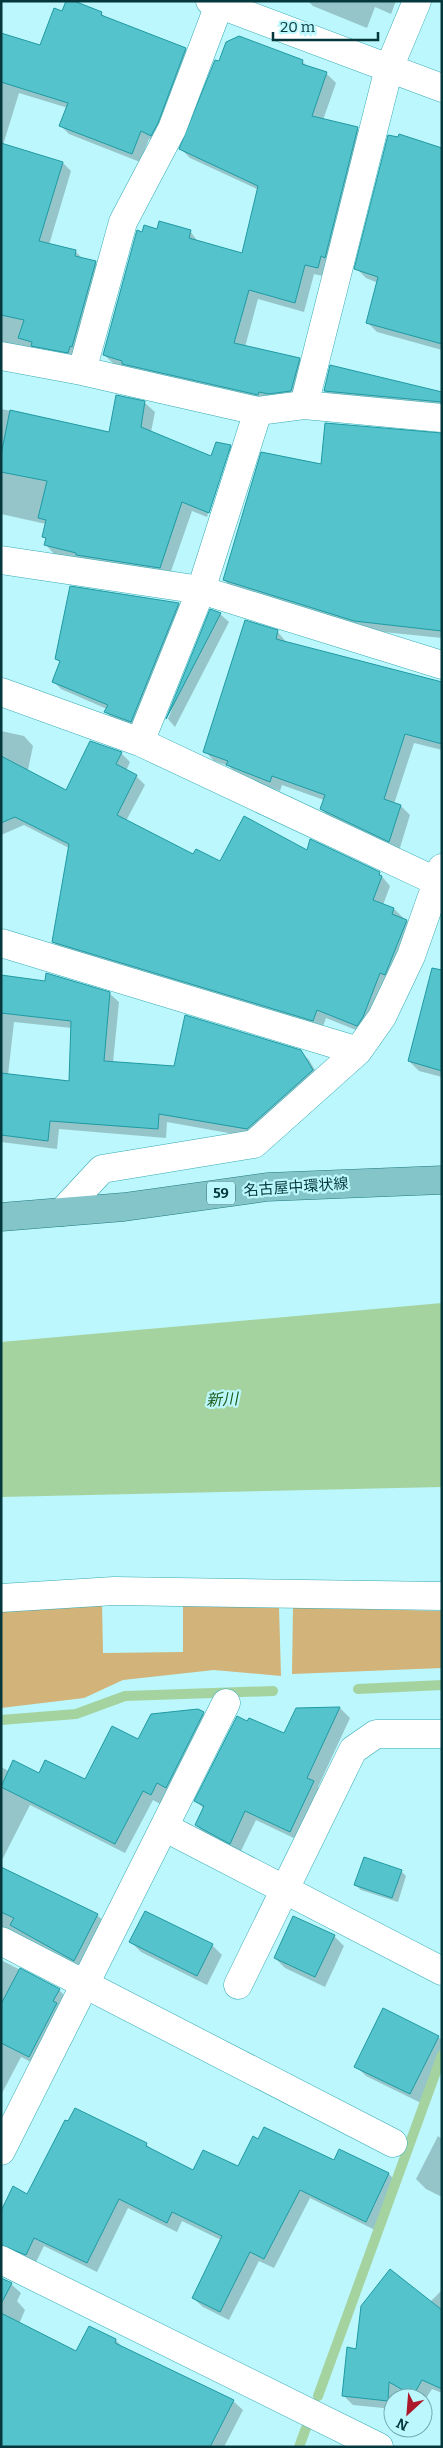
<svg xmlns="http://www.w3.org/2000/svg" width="443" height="2448" font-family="Bitter,'Noto Sans JP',serif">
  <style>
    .green { fill: #d2b379 }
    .water { fill: #a5d3a0 }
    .shadow { fill: #0003; fill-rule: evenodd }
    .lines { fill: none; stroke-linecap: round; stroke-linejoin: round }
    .stream { stroke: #a5d3a0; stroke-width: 10 }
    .building { fill: #54c3cc; stroke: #1f9aa3 }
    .minor-casing { stroke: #36aab3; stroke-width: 29 }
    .major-casing { stroke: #227a81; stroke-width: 29 }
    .minor { stroke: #fff; stroke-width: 28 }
    .major { stroke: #84c5ca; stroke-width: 28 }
    .labels { text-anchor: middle; stroke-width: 4.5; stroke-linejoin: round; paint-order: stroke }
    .shield { fill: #bbf7fc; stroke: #3c7176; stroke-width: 1 }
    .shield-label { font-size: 14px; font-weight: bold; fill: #05383c }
    .street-label { font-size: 15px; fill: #05383c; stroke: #bbf7fc }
    .water-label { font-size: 16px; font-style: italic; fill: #205d1d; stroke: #bbf7fc }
  </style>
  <rect width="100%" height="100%" fill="#bbf7fc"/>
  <path class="green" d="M102 1604 103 1653 183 1652V1604L279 1607 281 1676 214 1670 123 1680 84 1698 1 1708V1609Z
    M293 1607 442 1611V1668L292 1674Z"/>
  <path class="water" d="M442 1303V1487L1 1497V1342Z"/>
  <path class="shadow" d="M308 1H396L391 14 375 7 367 28 313 6Z
    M63 13H101L106 18 185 49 194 58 159 144 149 139 140 162 69 134 61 126 68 108 19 93 3 145 63 163 71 171 49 245 75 251 84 260 95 262 104 271 76 360 1 345V34L41 46Z
    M302 61 308 67 326 73 336 83 323 120 357 129 367 138 327 277 314 274 304 312 258 299 245 347 299 359 309 369 301 400 279 403 114 364 104 355 143 233 158 231H190L199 243 243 255 259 190 190 158 181 149Z
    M442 149V350L377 332 367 322 378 283 366 278 356 268Z
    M325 391 442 402V411L335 401Z
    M117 396 145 403 155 412 151 432 212 458 230 446 240 456 219 522 209 518 230 452H227L207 517 192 511 169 577 55 555 46 545 47 540 44 537 46 524 1 514V409L52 419 56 423 110 434Z
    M442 438V638L364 630 233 589 224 580 323 465Z
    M179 604 187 612 139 730 114 720 106 712 107 709 61 689 53 681 61 663 57 659Z
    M211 611 220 614 229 622 175 727 168 719Z
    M277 631 287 643 442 683V750L414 743 394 804 401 806 410 815 399 851 331 819 321 809 324 800 282 785 280 791 239 776 229 766 214 761 205 751Z
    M1 731 24 736 33 746 25 784 67 792 121 753 130 762 126 771 136 776 145 785 126 821 194 856 220 862 307 852 379 873 390 886 383 905 394 909 415 929 366 1034 326 1018 322 1029 62 950 53 942 69 848 24 825 1 835Z
    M1 977 110 994 119 1002 113 1063 175 1068 300 1051 309 1060 321 1080 256 1138 167 1122 166 1138 59 1129 57 1149 1 1142ZM14 1022 72 1028 70 1082 8 1075Z
    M442 987V1077L419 1071 409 1061Z
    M340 1708 350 1718 318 1787 323 1792 300 1841 256 1820 240 1853 206 1835 196 1825 204 1809 196 1801 284 1735 297 1709Z
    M203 1713 213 1723 160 1804 153 1800 125 1853 30 1805 1 1862V1767L9 1771 85 1781 138 1740Z
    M1 1868 60 1899 61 1896 97 1915 107 1924 84 1970 1 1939Z
    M401 1871 406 1876 398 1902 361 1890 355 1885Z
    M334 1936 344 1946 325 1987 285 1968 275 1958Z
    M131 1942 212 1945 222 1955 207 1985 141 1952Z
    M1 1960 59 1990 68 1999 39 2066 21 2057 1 2095Z
    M438 2037 442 2040V2061L421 2103 366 2076 356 2066Z
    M438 2136 442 2139V2197L426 2189 416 2179Z
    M146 2144 154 2152 194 2172 334 2162 389 2174 398 2184 375 2230 310 2198 274 2268 259 2261 229 2320 203 2307 193 2298 221 2240 182 2221 177 2232 128 2208 97 2272 44 2246 35 2264 1 2257V2208L3 2210 28 2195Z
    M1 2279 11 2284 21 2293 17 2301 25 2310 19 2324 77 2353 116 2340 124 2349 233 2401 243 2410 224 2447H1Z
    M442 2290V2393L432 2389 423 2403V2398H412L398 2390V2398H393V2409L353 2405 344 2396 357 2350 430 2302Z"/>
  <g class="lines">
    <path class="stream" d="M358 1689 442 1685
      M1 1720 76 1714 125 1696 273 1691
      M318 2396 442 2055
      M299 2447 306 2428"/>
  </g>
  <path class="building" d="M66 1H74L102 12 101 15 186 48 158 123 151 136 141 131 132 154 59 126 68 103 1 82V33L40 45 54 8 62 11Z
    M239 36 303 60 302 64 327 72 312 116 358 127 325 258 321 256 318 268 305 265 295 303 249 290 234 343 300 358 291 391 268 394 259 392 258 395 122 364V361L103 355 137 230 142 232 144 225 157 229 159 221 191 230 189 238 242 253 258 186 179 149 215 60 219 61 226 42Z
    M399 134 442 148V344L366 323 378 277 354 269 388 135 398 137Z
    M1 143 63 162 39 241 76 250 75 256 96 261 72 347 70 346 68 353 31 346 32 342 18 338 24 320 1 315Z
    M330 365 442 392V402L324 391Z
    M116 395 145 401 141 427 211 456 216 442 231 445 209 513 182 502 160 568 76 555V553L44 545 46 538 42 537 46 520 38 518 47 481 1 472V455L10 410 109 432Z
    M325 423 442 433V631L354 621 223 580 261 452 321 464Z
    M70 586 179 603 131 722 104 712 108 705 52 682 60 661 55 659Z
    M210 609 221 613 166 719Z
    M245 620 278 630 276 639 442 682V744L405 734 384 799 401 805 389 842 320 809 325 795 272 776 270 782 229 766 226 765 228 761 203 752Z
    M90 741 122 752 116 764 137 775 117 815 193 854 196 849 220 861 244 816 307 850 310 839 380 872 379 875 382 876 373 900 394 908 392 914 407 920 385 975 380 973 363 1017 357 1026 317 1010 313 1021 52 942 69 844 15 817 1 823V756L66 790Z
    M432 968 442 970V1071L408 1061Z
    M46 973 110 992 104 1061 174 1066 185 1015 301 1050 313 1070 247 1129 159 1114 158 1129 50 1121 48 1141 1 1135V1073L69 1081 71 1021 1 1013V975L45 981Z
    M340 1707 307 1778 314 1781 290 1832 245 1811 230 1844 195 1825 204 1806 194 1801 237 1716 247 1721 249 1718 284 1733 296 1708Z
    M198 1709 204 1712 166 1788 157 1783 151 1795 143 1791 115 1844 1 1787 13 1760 39 1773 45 1760 85 1779 112 1726 138 1739 151 1714Z
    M364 1857 402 1870 392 1898 354 1885Z
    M1 1867 98 1914 74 1961 10 1925 14 1918 1 1912Z
    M145 1911 213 1944 197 1976 129 1942Z
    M293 1916 335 1935 315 1977 274 1958Z
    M20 1968 60 1989 53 2001 57 2003 29 2057 1 2043V2004Z
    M383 2008 439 2036 410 2094 354 2067Z
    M75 2108 147 2143 146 2146 193 2170 203 2150 238 2166 253 2136 258 2139 264 2127 334 2160 339 2149 389 2173 366 2222 300 2190 264 2259 250 2252 220 2312 192 2298 222 2236 172 2212 167 2223 119 2199 87 2263 34 2238 26 2255 1 2245V2211L13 2186 27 2194 65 2120 68 2121Z
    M390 2269 442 2310V2389L422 2380 413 2396 389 2382 388 2401 342 2396 347 2347 356 2349 361 2306Z
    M1 2278 12 2283 1 2304Z
    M1 2313 76 2351 89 2326 116 2339 115 2343 234 2400 210 2447H1Z"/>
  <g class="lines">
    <g class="minor-casing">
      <path id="minor" d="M210 1 442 88
        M1 356 82 371 258 411 304 405 442 418
        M82 371 123 222 172 129 219 5
        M304 405 389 68 417 1
        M1 560 201 590 442 665
        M1 692 140 742 442 884
        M140 742 201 590 258 411
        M1 943 358 1051
        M62 1212 102 1169 254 1144 358 1051 382 1017 411 956 442 868
        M1 1598 114 1591 442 1596
        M164 1827 226 1703
        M1 1941 393 2143
        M238 1985 353 1750 376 1734H442
        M1 2151 164 1827 442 1971
        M1 2260 379 2447"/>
    </g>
    <g class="major-casing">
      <path id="major" d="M1 1217 124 1207 267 1187 442 1180"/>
    </g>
    <use href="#minor" class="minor"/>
    <use href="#major" class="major"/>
  </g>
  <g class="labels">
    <rect class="shield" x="207" y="1181.5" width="28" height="23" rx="4"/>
    <g class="shield-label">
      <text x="221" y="1198">59</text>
    </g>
    <g class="street-label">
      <text transform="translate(296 1187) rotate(-4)" y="5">名古屋中環状線</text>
    </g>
    <g class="water-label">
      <text transform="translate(222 1399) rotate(-3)" y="6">新川</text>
    </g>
  </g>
  <rect width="443" height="2448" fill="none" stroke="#05383c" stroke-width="5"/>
  <g transform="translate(408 2413) rotate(206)"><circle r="24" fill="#bbf7fc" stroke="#72abaf"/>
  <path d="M0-4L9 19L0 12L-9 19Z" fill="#ac182a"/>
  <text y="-8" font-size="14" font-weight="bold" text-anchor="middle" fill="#05383c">N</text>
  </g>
  <path d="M273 32v8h105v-8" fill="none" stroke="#05383c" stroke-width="2.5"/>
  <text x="280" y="32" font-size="15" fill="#05383c" stroke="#bbf7fc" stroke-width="4" paint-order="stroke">20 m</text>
</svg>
